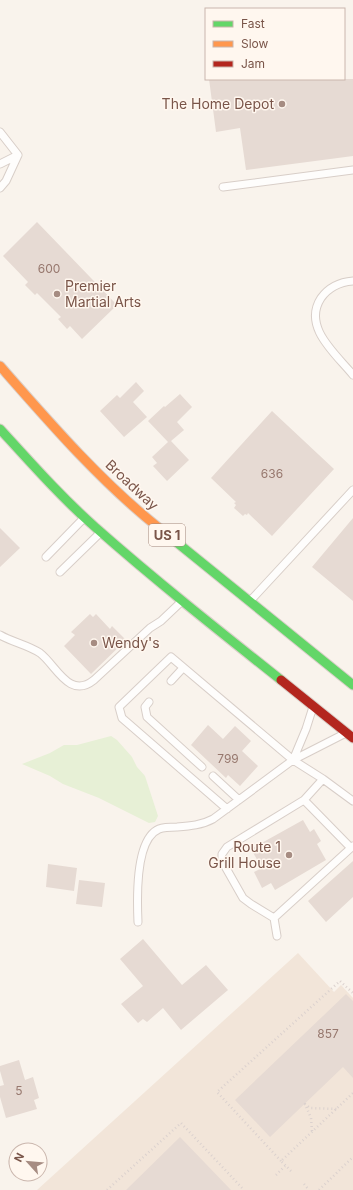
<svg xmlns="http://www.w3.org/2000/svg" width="353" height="1190" font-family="Inter,sans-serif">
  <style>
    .residential { fill: #f2e5d9 }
    .green { fill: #e7f0d6 }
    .building { fill: #e6dad3 }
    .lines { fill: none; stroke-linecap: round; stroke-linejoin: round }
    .lane-casing { stroke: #d8cec8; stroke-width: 9 }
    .fast-casing { stroke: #dacfc9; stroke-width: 11 }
    .slow-casing { stroke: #dacfc9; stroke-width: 11 }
    .jam-casing { stroke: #dacfc9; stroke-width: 11 }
    .path { stroke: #dbd1ce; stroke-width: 2.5; stroke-dasharray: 1 3; stroke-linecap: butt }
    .lane { stroke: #fefdfc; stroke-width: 7 }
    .fast { stroke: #63d668; stroke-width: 9 }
    .slow { stroke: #ff974d; stroke-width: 9 }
    .jam { stroke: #b3261e; stroke-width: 9 }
    .poi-dot { fill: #a68c82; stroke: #fff7ef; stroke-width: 1.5 }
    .labels { text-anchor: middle; stroke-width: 3; stroke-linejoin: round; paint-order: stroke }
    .number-label { font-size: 12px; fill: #97786e }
    .shield { fill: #fff7ef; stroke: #a2867b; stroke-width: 1 }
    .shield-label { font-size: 13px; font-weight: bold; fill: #7a5549 }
    .poi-label { font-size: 14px; fill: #7a5549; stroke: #fff7ef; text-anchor: end }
    .street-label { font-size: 14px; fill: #7a5549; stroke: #fff7ef }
  </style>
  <rect width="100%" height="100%" fill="#f9f3ec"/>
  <path class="residential" d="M298 953 334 992 341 985 353 998V1190H37Z"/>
  <path class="green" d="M111 736 117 740 132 757 137 767 145 776 158 816 155 822 149 823 99 798 63 784 50 776 22 764 50 753 64 745H77Z"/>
  <path class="building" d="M209 79H353V156L246 170 240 128 216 132Z
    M37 222 117 305 82 339 70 326 67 329 58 319 61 317 37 293 35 295 25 285 28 282 3 256Z
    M136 382 144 391 133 402 147 417 124 437 100 411 117 395 120 398Z
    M180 394 192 407 177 422 184 430 171 441 189 460 167 481 153 466 157 463 152 457 168 442 148 421 164 406 165 407Z
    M272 411 334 469 272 536 248 513 247 515 245 514 243 516 234 508 236 505 234 503 236 502 211 478Z
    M353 518V601L312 567Z
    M0 528 20 548 0 567Z
    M90 614 93 617 96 614 110 629 112 626 126 640 91 674 64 646 75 635 71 632Z
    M208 725 223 739 235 726 251 741 242 751 258 766 240 786 228 775 226 778 191 745Z
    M303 820 310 832 314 829 321 841 317 844 326 860 275 890 271 883 262 888 254 872 262 868 251 849Z
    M353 861V897L326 922 308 901Z
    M48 864 77 868 74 891 46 887Z
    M79 880 105 883 102 907 76 904Z
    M143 939 182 985 206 965 228 990 181 1030 163 1008 147 1022 143 1019 138 1023 121 1004 143 986 120 959Z
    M346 994 353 1001V1078L343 1067 270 1137 235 1100Z
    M19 1060 25 1080 33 1077 39 1098 34 1100 37 1109 6 1118 0 1097V1086L4 1085 0 1071V1066Z
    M180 1137 231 1190H126Z"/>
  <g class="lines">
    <g class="lane-casing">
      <path id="lane" d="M0 132 18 155
        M0 164 18 155 6 181 0 188
        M223 187 353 170
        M353 281C340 282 329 287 321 298 302 327 336 354 353 375
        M46 557 83 519
        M60 572 100 533
        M251 600 353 490
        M0 635C12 642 28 645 40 653 56 665 69 700 94 680L150 628 161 621 181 602
        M171 681 183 668
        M149 702 145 707 147 717 202 767
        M293 760 306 729 312 710
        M213 776 239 800
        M304 800 351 848
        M227 809 122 718 119 707 171 657 293 760 323 779 353 801
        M274 918 251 904 243 898 222 861V854L227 847 304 800 323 779
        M138 922C137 900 135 839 159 829 164 827 172 827 177 827 190 826 202 825 213 819L293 760 344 734
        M277 936 274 918 353 846"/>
    </g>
    <g class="fast-casing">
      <path id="fast" d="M0 429C31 463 61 497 95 527 155 580 218 630 281 680
        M159 528 353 685"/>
    </g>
    <g class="slow-casing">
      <path id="slow" d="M0 366C50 423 100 481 159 528"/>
    </g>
    <g class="jam-casing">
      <path id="jam" d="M281 680 353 738"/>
    </g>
    <path class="path" d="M312 1131 311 1118 305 1104 310 1108 337 1109
      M281 1161 217 1092 340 981 353 993
      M291 1171 281 1161 353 1093
      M276 1175 285 1166
      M304 1184 309 1190
      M107 1190 181 1123 244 1190
      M319 1190 353 1157"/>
    <use href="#lane" class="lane"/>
    <use href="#fast" class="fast"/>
    <use href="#slow" class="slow"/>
    <use href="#jam" class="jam"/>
  </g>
  <g class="poi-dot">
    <circle cx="282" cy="104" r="4"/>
    <circle cx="57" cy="294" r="4"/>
    <circle cx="94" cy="643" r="4"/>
    <circle cx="289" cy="855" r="4"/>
  </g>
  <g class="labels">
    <g class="number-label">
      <text x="49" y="273">600</text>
      <text x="272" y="478">636</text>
      <text x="228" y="763">799</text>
      <text x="328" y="1038">857</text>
      <text x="19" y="1095">5</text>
    </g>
    <rect class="shield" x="149" y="524" width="36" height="22" rx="3"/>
    <g class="shield-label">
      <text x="167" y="540">US 1</text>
    </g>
    <g class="poi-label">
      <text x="274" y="109">The Home Depot</text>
      <text x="65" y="291" text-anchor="start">Premier<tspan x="65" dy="16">Martial Arts</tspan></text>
      <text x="102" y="648" text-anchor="start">Wendy's</text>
      <text x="281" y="852">Route 1<tspan x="281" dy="16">Grill House</tspan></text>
    </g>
    <g class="street-label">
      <text transform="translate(132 485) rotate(43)" y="5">Broadway</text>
    </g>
  </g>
  <rect x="205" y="8" width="140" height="72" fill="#fff7ef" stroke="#cab6ad"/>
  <rect x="213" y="21" width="20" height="6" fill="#63d668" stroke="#cab6ad"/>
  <text x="241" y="28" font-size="12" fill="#7a5549">Fast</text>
  <rect x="213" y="41" width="20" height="6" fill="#ff974d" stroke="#cab6ad"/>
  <text x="241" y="48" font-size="12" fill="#7a5549">Slow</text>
  <rect x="213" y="61" width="20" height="6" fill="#b3261e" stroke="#cab6ad"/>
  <text x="241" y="68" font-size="12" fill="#7a5549">Jam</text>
  <g transform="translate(28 1162) rotate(297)"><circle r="19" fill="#fff7ef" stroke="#cab6ad"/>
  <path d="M0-3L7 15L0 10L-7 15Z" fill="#a68c82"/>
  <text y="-6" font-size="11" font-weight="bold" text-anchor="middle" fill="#7a5549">N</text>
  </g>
</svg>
